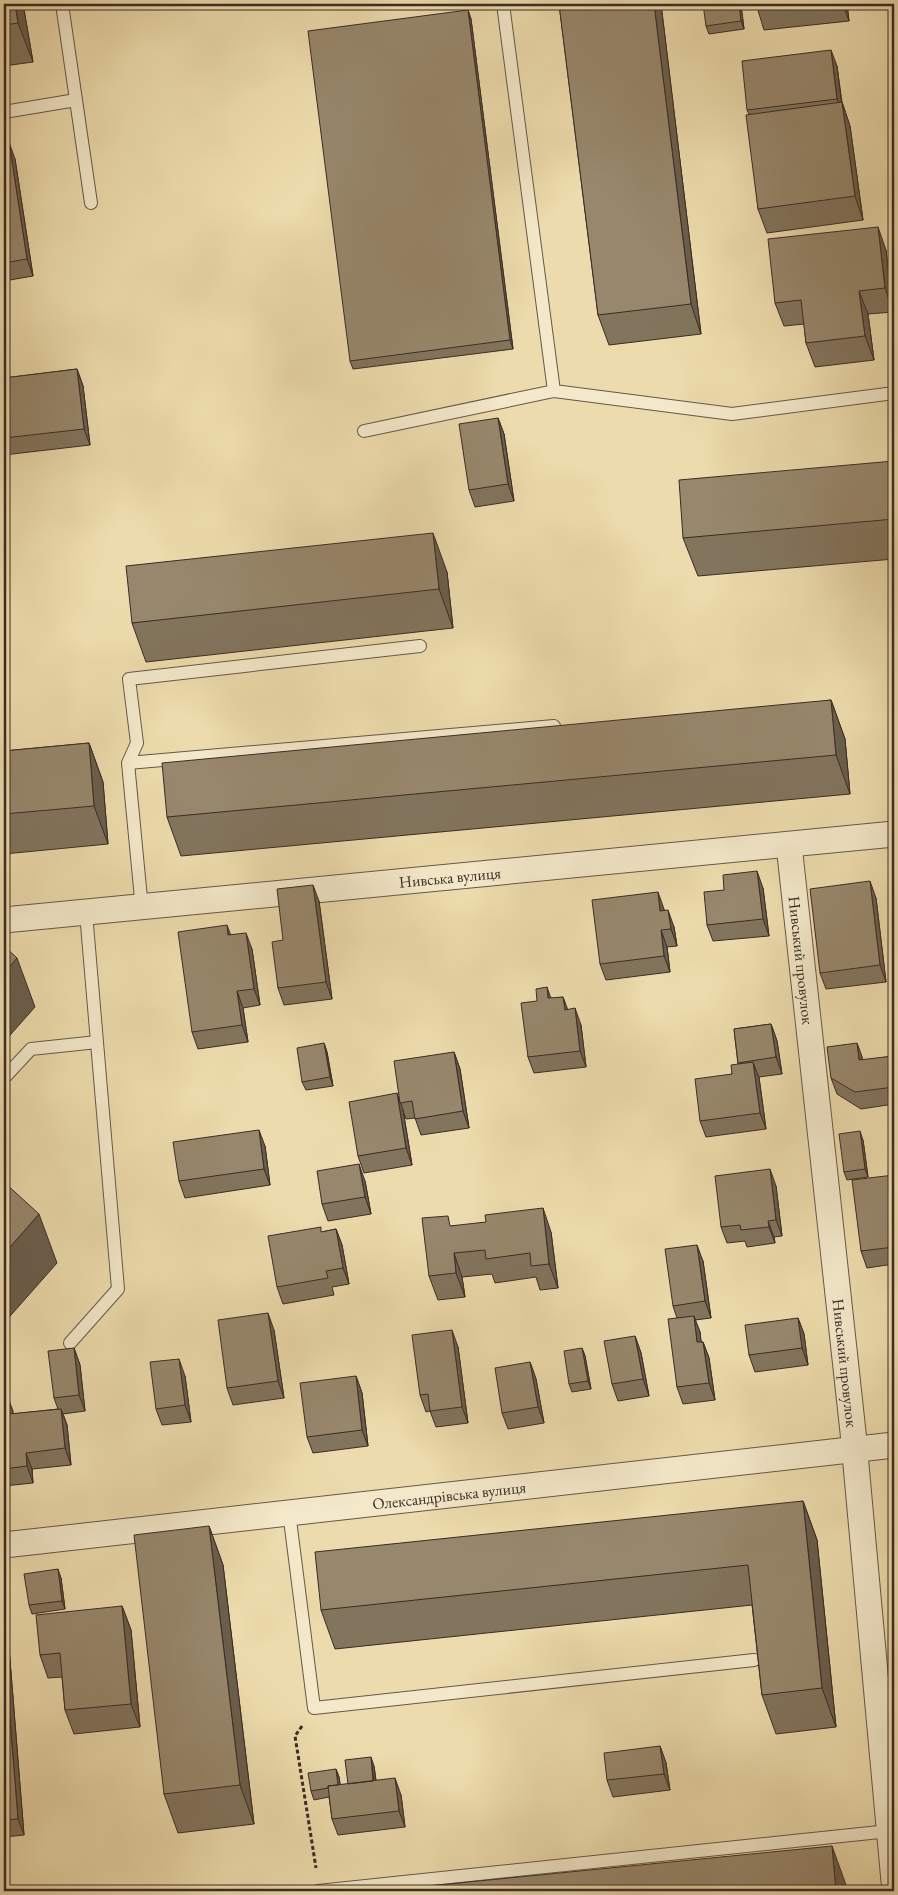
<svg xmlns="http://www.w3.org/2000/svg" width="898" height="1895" font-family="'EB Garamond',serif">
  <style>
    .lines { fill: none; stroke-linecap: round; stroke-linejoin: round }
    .lane-casing { stroke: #665848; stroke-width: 14 }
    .street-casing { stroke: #665848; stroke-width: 27 }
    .path { stroke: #3a2c26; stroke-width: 3; stroke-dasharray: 4 2.5; stroke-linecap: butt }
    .lane { stroke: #f3e8c9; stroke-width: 12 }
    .street { stroke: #f3e8c9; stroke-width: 25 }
    .wall { fill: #82745d; stroke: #3a2c26 }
    .shaded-wall { fill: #6a5e4c; stroke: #3a2c26 }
    .building { fill: #97876c; stroke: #3a2c26 }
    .labels { text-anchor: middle; stroke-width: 4; stroke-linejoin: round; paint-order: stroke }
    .street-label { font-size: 16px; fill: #3a2c26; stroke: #f3e8c9 }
  </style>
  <rect width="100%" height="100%" fill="#ecdbac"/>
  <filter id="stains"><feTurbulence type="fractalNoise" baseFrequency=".004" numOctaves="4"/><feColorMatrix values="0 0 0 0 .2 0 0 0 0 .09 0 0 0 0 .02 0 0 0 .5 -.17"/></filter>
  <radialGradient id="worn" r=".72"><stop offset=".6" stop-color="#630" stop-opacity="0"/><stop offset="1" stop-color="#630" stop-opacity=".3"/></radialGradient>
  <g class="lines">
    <g class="lane-casing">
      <path id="lane" d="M62 4 91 203
        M503 4 554 391
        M4 112 76 100
        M364 431 554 391 732 414 894 393
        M128 763 554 726
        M142 909 128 763 137 743 129 679 420 646
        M4 1078 31 1049 97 1042
        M70 1343 118 1289 86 913
        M289 1512 314 1708 754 1660
        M318 1891 889 1831"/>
    </g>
    <g class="street-casing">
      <g id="street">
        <path id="s1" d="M789 845 853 1432 894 1881"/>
        <path id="s2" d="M4 920 894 834"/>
        <path id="s3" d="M4 1545 894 1445"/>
      </g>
    </g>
    <path class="path" d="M302 1726 295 1736 316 1868"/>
    <use href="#lane" class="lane"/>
    <use href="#street" class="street"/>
  </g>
  <path class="wall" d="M4 4H23L33 62 4 66Z
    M559 4H661L701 334 609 345 598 315Z
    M756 4H847L849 21 764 30Z
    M741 5 744 29 709 34 706 26Z
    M468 10 471 19 513 349 353 369 350 361Z
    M837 66 842 102 850 126 863 220 767 233 758 209 749 114 747 110Z
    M4 143 15 159 33 276 4 281Z
    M886 250 893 312 868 314 874 360 815 367 806 343 804 324 784 326 775 303Z
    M77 369 83 386 90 445 4 455V378Z
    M498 418 504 434 514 501 475 507 469 490Z
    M894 461V559L698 576 683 538Z
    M447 572 453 628 146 662 132 623Z
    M831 700 845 739 850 794 181 856 167 817Z
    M89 743 103 782 108 844 4 854V751Z
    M763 888 769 936 713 941 707 925 724 890Z
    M876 898 886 982 826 989 820 973Z
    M319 901 332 999 284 1005 278 988 283 940Z
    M664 909V911L674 927 677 946 667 947 670 972 606 980 600 964Z
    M231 935 252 949 260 1005 243 1008 248 1042 198 1049 192 1032Z
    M563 997 567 1009 581 1025 586 1067 534 1073 528 1057 537 1001Z
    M771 1024 777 1041 782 1074 759 1077 766 1129 706 1137 700 1121 738 1064 734 1029Z
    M324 1043 327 1052 333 1086 306 1090 302 1082Z
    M857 1043 863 1060 894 1056V1104L861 1109 837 1094 831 1078Z
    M454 1052 460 1069 469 1128 421 1135 415 1118 406 1119 400 1103Z
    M403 1110 412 1165 364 1173 358 1156Z
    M863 1140 868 1177 847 1180 844 1172Z
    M265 1146 270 1185 185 1198 179 1181Z
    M894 1175V1264L867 1268 861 1251Z
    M365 1181 371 1214 328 1221 322 1204Z
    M776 1186 782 1236 774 1237 775 1243 747 1247 745 1241 727 1243 721 1227Z
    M452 1226 551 1232 558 1288 540 1290 536 1277 495 1283 492 1274 462 1277 465 1297 438 1300 429 1276Z
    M336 1229 342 1245 349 1284 332 1287 334 1295 283 1304 277 1287 322 1232Z
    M703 1261 711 1318 695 1320 700 1332 701 1342H703L709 1358 715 1400 683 1404 677 1387V1318L673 1306Z
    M798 1318 804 1334 808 1365 755 1372 749 1355Z
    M274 1330 284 1398 233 1405 227 1388Z
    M635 1336 641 1353 649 1396 618 1401 612 1384Z
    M458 1347 468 1423 436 1427 430 1411 426 1412 420 1395Z
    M74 1348 80 1365 85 1411 63 1414 67 1425 71 1465 32 1469 33 1483 4 1486V1395H7L13 1414 58 1409 54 1398Z
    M582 1348 585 1356 591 1389 572 1392 569 1384Z
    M530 1362 536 1379 544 1423 508 1429 502 1413Z
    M185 1376 191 1422 162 1425 156 1409Z
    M356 1376 362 1393 368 1446 313 1453 307 1437Z
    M803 1501 817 1540 836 1727 776 1734 762 1695 752 1605 335 1649 321 1610Z
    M209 1526 223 1565 254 1824 178 1833 164 1794Z
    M61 1578 65 1609 32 1614 29 1605Z
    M122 1606 131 1630 140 1727 74 1734 65 1710 62 1677 48 1678 40 1655Z
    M4 1635 9 1648 24 1835 4 1837Z
    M660 1746 666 1763 670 1790 613 1797 607 1780Z
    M374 1766 376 1780 401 1795 405 1827 338 1835 332 1819 329 1797 314 1800 311 1791 336 1769 339 1777 340 1785 348 1784Z"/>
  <path class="shaded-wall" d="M15 4H23L33 62 18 23Z
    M654 4H661L701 334 691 304Z
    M739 4H740L741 5 744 29 741 21Z
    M843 4H847L849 21Z
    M468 10 471 19 513 349 510 340Z
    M831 50 837 66 843 115 837 99Z
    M842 102 850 126 863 220 855 196Z
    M9 142 15 159 33 276 27 259Z
    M878 227 886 250 893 312 885 288Z
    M859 291 868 314 874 360 865 336Z
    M77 369 83 386 90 445 84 429Z
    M498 418 504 434 514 501 508 484Z
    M433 533 447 572 453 628 439 589Z
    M831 700 845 739 850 794 836 755Z
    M89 743 103 782 108 844 94 806Z
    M757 871 763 888 769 936 763 919Z
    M870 881 876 898 886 982 880 965Z
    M313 885 319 901 332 999 326 982Z
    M658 892 664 909 666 928 660 911Z
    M668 910 674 927 677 946 671 929Z
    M227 925 233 941 228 935Z
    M661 930 667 947 670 972 664 956Z
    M246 933 252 949 260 1005 254 989Z
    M17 958 35 1007 4 1042V973Z
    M547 987 553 1004 548 998Z
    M237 991 243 1008 248 1042 242 1025Z
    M563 997 569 1013 565 1010Z
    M575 1008 581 1025 586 1067 580 1051Z
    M771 1024 777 1041 782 1074 776 1057Z
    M324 1043 327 1052 333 1086 330 1077Z
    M857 1043 863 1060H859Z
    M454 1052 460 1069 469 1128 463 1111Z
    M753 1062 759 1078 766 1129 760 1113Z
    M397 1093 403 1110 412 1165 406 1148Z
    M259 1130 265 1146 270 1185 264 1169Z
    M860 1131 863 1140 868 1177 865 1169Z
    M359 1164 365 1181 371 1214 365 1197Z
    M770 1169 776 1186 782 1236 776 1220Z
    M543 1208 551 1232 558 1288 549 1264Z
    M39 1214 57 1263 4 1323V1254Z
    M768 1221 774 1237 775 1243 769 1227Z
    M336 1229 342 1245 349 1284 343 1268Z
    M697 1245 703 1261 711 1318 705 1301Z
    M454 1253 462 1277 465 1297 456 1273Z
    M268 1313 274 1330 284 1398 278 1381Z
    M694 1316 700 1332 703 1359 697 1342Z
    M798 1318 804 1334 808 1365 802 1348Z
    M452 1330 458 1347 468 1423 462 1407Z
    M635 1336 641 1353 649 1396 643 1379Z
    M703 1342 709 1358 715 1400 709 1383Z
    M74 1348 80 1365 85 1411 79 1395Z
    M582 1348 585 1356 591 1389 588 1381Z
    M179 1359 185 1376 191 1422 185 1405Z
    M530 1362 536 1379 544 1423 538 1407Z
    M356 1376 362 1393 368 1446 362 1430Z
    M7 1395 13 1411 15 1431 9 1414Z
    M61 1409 67 1425 71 1465 65 1448Z
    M26 1453 32 1469 33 1483 27 1466Z
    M803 1501 817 1540 836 1727 822 1688Z
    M209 1526 223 1565 254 1824 240 1785Z
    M58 1569 61 1578 65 1609 62 1601Z
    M122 1606 131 1630 140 1727 131 1704Z
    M4 1635 9 1648 24 1835 18 1819 4 1646Z
    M660 1746 666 1763 670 1790 664 1774Z
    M371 1757 374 1766 377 1790 374 1782Z
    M336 1769 339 1777 342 1795 338 1787Z
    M395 1778 401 1795 405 1827 399 1811Z
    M832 1846 846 1885V1891H836Z"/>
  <path class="building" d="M4 4H15L18 23 4 25Z
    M559 4H654L691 304 598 315Z
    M703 4H739L741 21 706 26Z
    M756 4H783L756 7Z
    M468 10 510 340 350 361 308 31Z
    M831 50 837 99 747 110 742 61Z
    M842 102 855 196 758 209 746 115Z
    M9 142 27 259 4 263V143Z
    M878 227 885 288 859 291 865 336 806 343 801 300 775 303 768 239Z
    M77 369 84 429 4 438V378Z
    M498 418 508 484 469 490 459 424Z
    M894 461V519L683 538 679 480Z
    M433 533 439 589 132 623 126 566Z
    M831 700 836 755 167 817 162 763Z
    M89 743 94 806 4 814V751Z
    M757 871 763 919 707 925 704 892 724 890 723 875Z
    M870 881 880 965 820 973 810 889Z
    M313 885 326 982 278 988 272 942 283 940 277 889Z
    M658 892 660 911 668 910 671 929 661 930 664 956 600 964 592 900Z
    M227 925 228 935 246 933 254 989 237 991 242 1025 192 1032 178 932Z
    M4 946 17 958 4 973Z
    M547 987 548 998 563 997 565 1010 575 1008 580 1051 528 1057 521 1003 537 1001 536 989Z
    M894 1012V1042L890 1013Z
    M771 1024 776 1057 738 1063 734 1029Z
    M324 1043 330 1077 302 1082 297 1048Z
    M857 1043 859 1060 894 1056V1087L855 1092 831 1078 827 1047Z
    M454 1052 463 1111 415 1119 412 1101 400 1103 394 1061Z
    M753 1062 760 1113 700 1121 695 1079 732 1074 731 1065Z
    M397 1093 406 1148 358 1156 349 1102Z
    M259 1130 264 1169 179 1181 173 1142Z
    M860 1131 865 1169 844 1172 839 1134Z
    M359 1164 365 1197 322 1204 317 1171Z
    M770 1169 776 1220 768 1221 769 1227 741 1230 740 1225 721 1227 715 1176Z
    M894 1175V1247L861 1251 852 1180Z
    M4 1182 39 1214 4 1254Z
    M543 1208 549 1264 531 1266 530 1253 486 1259 485 1250 454 1253 456 1273 429 1276 422 1218 448 1216 450 1226 486 1222 485 1215Z
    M321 1227V1232L336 1229 343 1268 326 1271 328 1278 277 1287 268 1236Z
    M697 1245 705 1301 673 1306 665 1249Z
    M268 1313 278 1381 227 1388 218 1320Z
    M694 1316 697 1342H703L709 1383 677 1387 668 1319Z
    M798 1318 802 1348 749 1355 745 1325Z
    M452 1330 462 1407 430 1411 428 1394 420 1395 412 1335Z
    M635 1336 643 1379 612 1384 604 1341Z
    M74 1348 79 1395 54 1398 48 1351Z
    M582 1348 588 1381 569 1384 564 1351Z
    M179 1359 185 1405 156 1409 150 1362Z
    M530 1362 538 1407 502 1413 495 1368Z
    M356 1376 362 1430 307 1437 300 1383Z
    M4 1395H7L9 1414 61 1409 65 1448 26 1453 27 1466 4 1469Z
    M803 1501 822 1688 762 1695 748 1565 321 1610 315 1552Z
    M209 1526 240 1785 164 1794 134 1535Z
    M58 1569 62 1601 29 1605 24 1574Z
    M122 1606 131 1704 65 1710 60 1653 40 1655 36 1615Z
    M4 1646 18 1819 4 1820Z
    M660 1746 664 1774 607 1780 604 1753Z
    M371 1757 373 1781 348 1784 345 1760Z
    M336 1769 338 1785 328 1786V1788L311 1791 308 1773Z
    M395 1778 399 1811 332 1819 328 1786Z
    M832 1846 836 1891H378Z"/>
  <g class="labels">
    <g class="street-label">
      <text dy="6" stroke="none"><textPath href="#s2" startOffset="448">Нивська вулиця</textPath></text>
      <text dy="6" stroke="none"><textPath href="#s1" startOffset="116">Нивський провулок</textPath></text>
      <text dy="6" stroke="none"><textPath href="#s1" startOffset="521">Нивський провулок</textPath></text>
      <text dy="6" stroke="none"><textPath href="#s3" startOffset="448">Олександрівська вулиця</textPath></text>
    </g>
  </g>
  <rect width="898" height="1895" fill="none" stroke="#ecdbac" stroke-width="20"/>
  <rect x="5" y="5" width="888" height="1885" fill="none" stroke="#3a2c26" stroke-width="2.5"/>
  <rect x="10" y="10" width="878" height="1875" fill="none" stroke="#3a2c26"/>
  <rect width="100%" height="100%" filter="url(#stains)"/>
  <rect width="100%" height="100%" fill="url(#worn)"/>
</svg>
